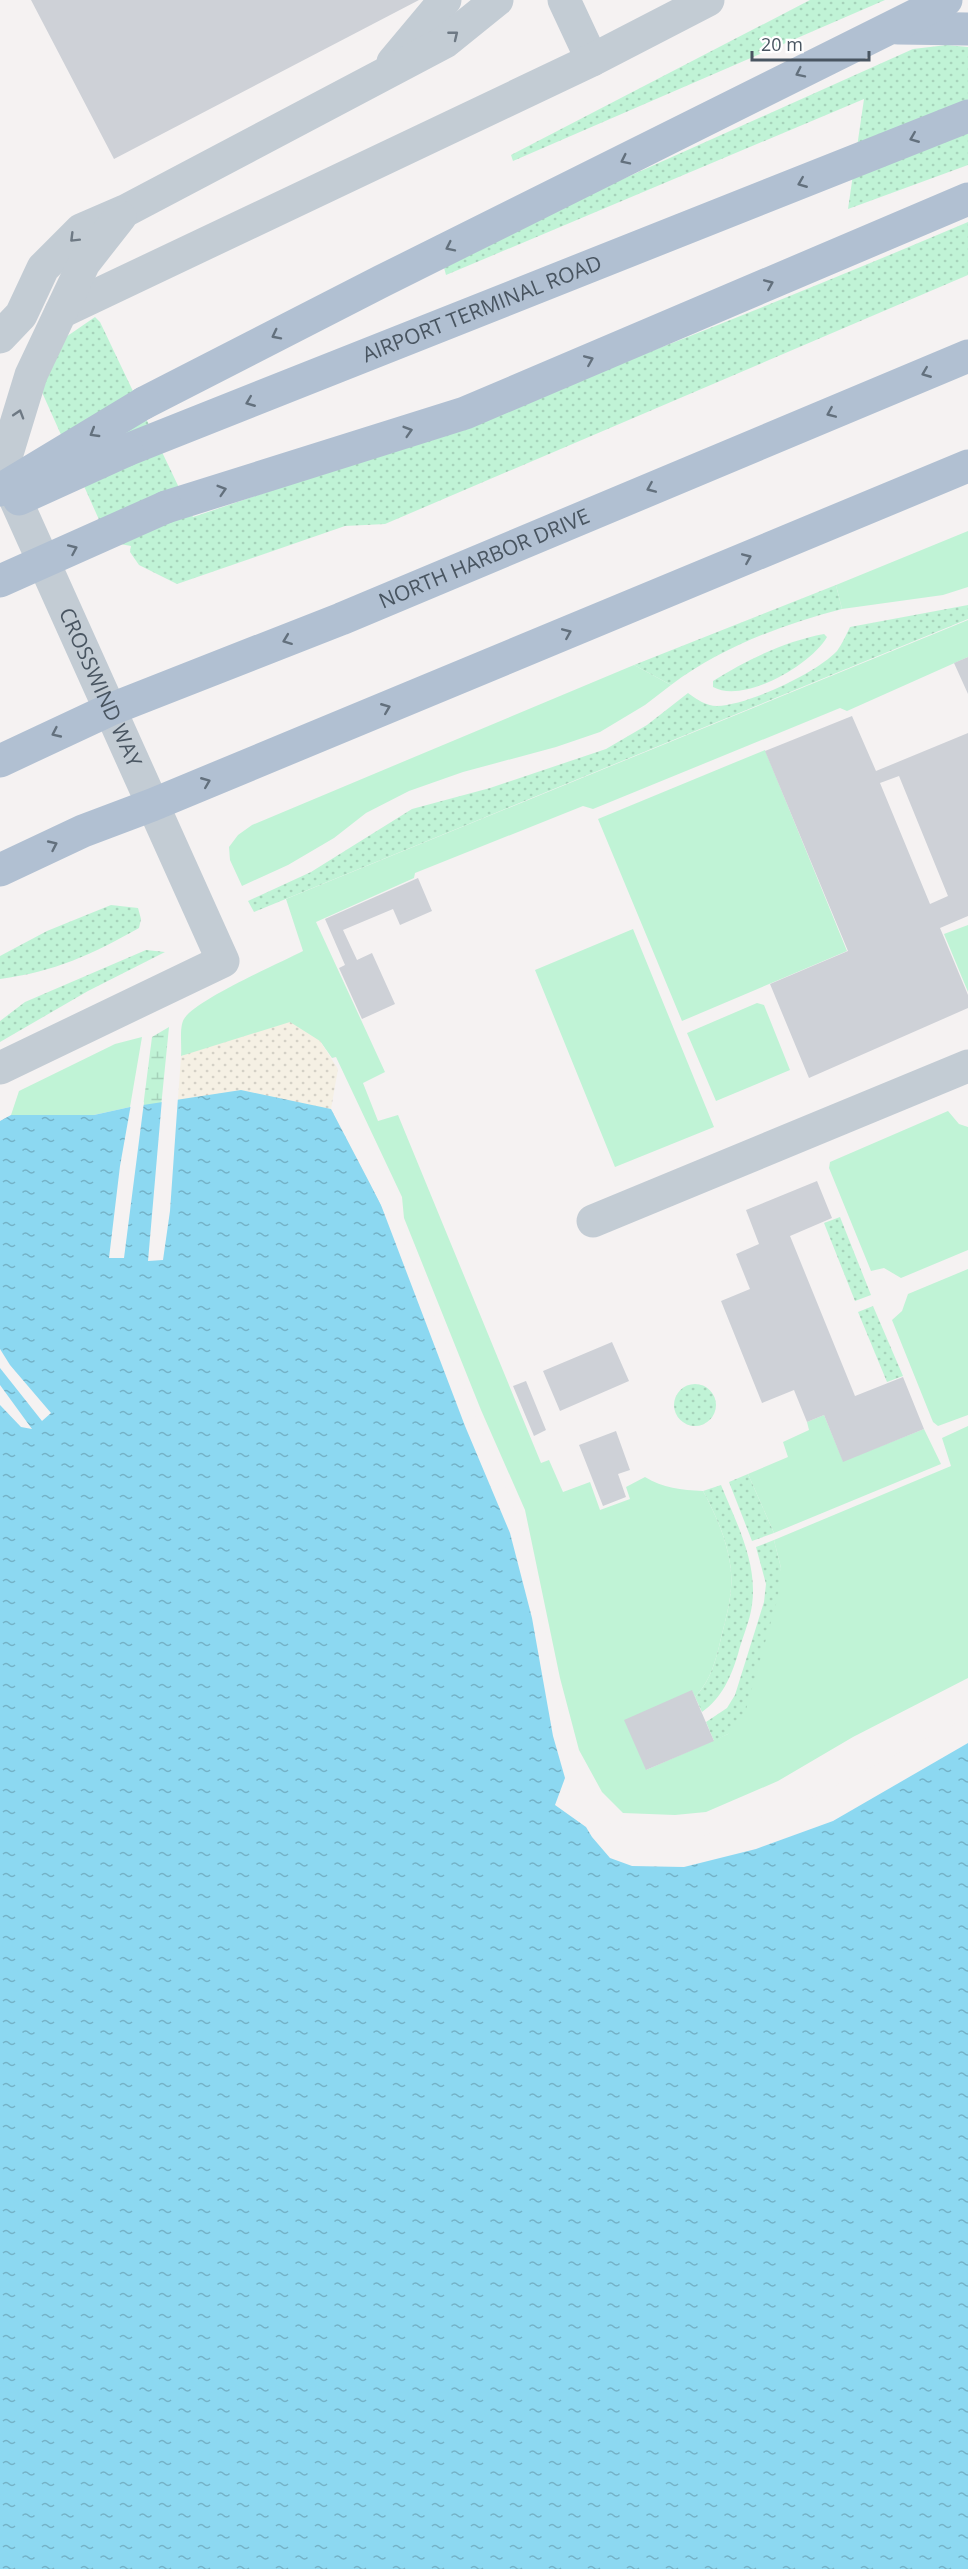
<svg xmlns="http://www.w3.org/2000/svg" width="968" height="2569" font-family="'Open Sans',sans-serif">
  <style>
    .grass { fill: #c0f3d6 }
    .wetland { fill: url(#wetland-marsh) }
    .sand { fill: url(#sand-dots) }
    .garden { fill: url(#garden-dots) }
    .water { fill: url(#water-ripples) }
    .pier { fill: #f5f2f2 }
    .building { fill: #ced1d7; fill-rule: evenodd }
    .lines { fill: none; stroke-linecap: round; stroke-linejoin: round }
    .minor { stroke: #c3ccd4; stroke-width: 33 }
    .major { stroke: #b1c0d2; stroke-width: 33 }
    .major-bridge { stroke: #b1c0d2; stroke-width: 33 }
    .oneway { stroke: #6e7984 }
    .oneway2 { stroke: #63707d }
    .labels { text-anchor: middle; stroke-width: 4.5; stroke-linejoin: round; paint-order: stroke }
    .street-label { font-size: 21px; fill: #495561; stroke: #fff }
  </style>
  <defs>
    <pattern id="wetland-marsh" width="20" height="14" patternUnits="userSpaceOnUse" patternTransform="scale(1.5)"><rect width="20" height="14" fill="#c0f3d6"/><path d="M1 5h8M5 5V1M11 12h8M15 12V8" fill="none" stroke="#a6d2ba"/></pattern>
    <pattern id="sand-dots" width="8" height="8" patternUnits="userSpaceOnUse" patternTransform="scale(1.5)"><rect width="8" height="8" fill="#f5f0e4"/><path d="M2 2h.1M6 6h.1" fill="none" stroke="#d4d0c6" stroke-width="1.8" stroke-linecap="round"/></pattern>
    <pattern id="garden-dots" width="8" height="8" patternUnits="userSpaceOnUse" patternTransform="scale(1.5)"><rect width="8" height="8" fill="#c0f3d6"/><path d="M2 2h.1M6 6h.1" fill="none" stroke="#a6d2ba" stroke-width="1.8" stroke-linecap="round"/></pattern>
    <pattern id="water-ripples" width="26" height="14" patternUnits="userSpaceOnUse" patternTransform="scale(1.5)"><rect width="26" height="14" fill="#8cd8f1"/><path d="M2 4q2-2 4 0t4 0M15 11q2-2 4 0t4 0" fill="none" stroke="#74b2c7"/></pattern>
  </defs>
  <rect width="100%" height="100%" fill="#f5f2f2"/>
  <path class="grass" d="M968 531V587L943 595 842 609 836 585Z
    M968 620V657L847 711 840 708 593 809 583 806 415 873 414 878 316 922 385 1072 363 1083 378 1121 398 1115 541 1463 549 1460 563 1492 590 1482 600 1510 630 1499 626 1487 645 1477C663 1488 681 1490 703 1491 718 1518 734 1556 731 1588 730 1604 725 1622 721 1638 716 1660 711 1680 695 1697L692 1691 646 1770 728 1734 781 1568 774 1540 951 1466 942 1438 968 1426V1678L853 1737 778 1781 706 1812 675 1815 623 1813 602 1792 579 1750 560 1678 525 1510 481 1410 404 1218 402 1197 336 1057 332 1058 320 1041 181 1056C182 1046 179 1027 184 1019 195 1000 280 963 303 951L286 899Z
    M634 665 671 685 645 705 600 732 556 747 463 772 409 791 366 813 334 838 288 865 242 886 230 860 229 847 238 835 252 825Z
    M765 750 847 951 682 1021 598 819Z
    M968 925V992L944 934Z
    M633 929 714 1127 615 1167 535 970Z
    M757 1003 764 1005 790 1070 716 1101 687 1033Z
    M142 1037 130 1107 94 1115H11L19 1091 115 1044Z
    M948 1111 959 1124 968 1127V1250L901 1278 884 1268 871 1271 829 1168 830 1162Z
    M968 1269V1415L938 1426 933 1422 892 1320 902 1311 908 1294Z
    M824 1415 843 1461 924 1429 941 1464 774 1533 748 1474 788 1457 783 1442 809 1430 807 1422Z"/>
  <path class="wetland" d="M169 1027 156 1157 130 1209 152 1037Z"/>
  <path class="sand" d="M290 1022 320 1041 338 1069 331 1109 381 1205 175 1142 181 1056Z"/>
  <path class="garden" d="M810 0H885L513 161 511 155Z
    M947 45 968 47V165L848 209 864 99 446 275 442 260 913 49Z
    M968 222V275L385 524 345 526 177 584 139 565 130 552 131 546 109 542 41 390 63 339 95 317 100 322 193 517C455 430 714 330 968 222Z
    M836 585 842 609C781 625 722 647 671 685L634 665Z
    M968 605V619L254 912 248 901 311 872 412 809 490 788 606 749 647 725 688 693C696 699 706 706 717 706 748 705 815 674 837 651 842 644 846 635 850 627Z
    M824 634 827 637C811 665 744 704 713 687V681C746 660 786 641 824 634Z
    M111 905 138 908 141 919 139 928C93 954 54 972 0 979V956L47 931Z
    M146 950 165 952 88 991 0 1042V1021L25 1002Z
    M840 1217 871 1295 855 1301 824 1223Z
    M873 1306 903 1376 887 1382 858 1312Z
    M674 1405a21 21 0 1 1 42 0a21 21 0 1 1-42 0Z
    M748 1474 774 1533 752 1541 729 1482Z
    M721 1485C736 1522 758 1563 752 1605 750 1621 742 1638 738 1654 731 1677 722 1698 702 1712L695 1697C711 1680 716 1660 721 1638 725 1622 730 1604 731 1588 734 1556 718 1518 703 1491Z
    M774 1540 781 1568 778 1597 745 1713 728 1734 714 1741 706 1722 727 1708 735 1695 764 1602 766 1584 756 1547Z"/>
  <path class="water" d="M241 1090 331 1109 400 1241 525 1544 562 1734 606 1826 640 1837 702 1839 795 1809 968 1720V2569H0V1121L11 1115H94L130 1107Z"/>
  <path class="pier" d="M178 1097 170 1211 163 1260 148 1261 162 1099Z
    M144 1102 124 1258H109L120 1166 131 1104Z
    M332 1106 403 1240 528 1543 565 1733 608 1823 640 1834 702 1836 794 1807 968 1717V1743L833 1821 756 1849 684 1867 632 1866 610 1858 592 1837 586 1827 555 1805 565 1778 553 1736 532 1618 510 1533 465 1426 381 1205Z
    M0 1349 10 1365 51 1413 42 1421 0 1368Z
    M0 1385 32 1429 21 1427 0 1405Z"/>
  <path class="building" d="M31 0H419L114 159Z
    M968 657V694L954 663Z
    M852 716 876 771 968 733V916L940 928 968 995V1008L809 1078 770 984 848 951 765 751ZM899 776 948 896 930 904 880 783Z
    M418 878 432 911 400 925 393 909 343 930 357 960 372 953 395 1004 362 1019 339 968 345 965 325 919Z
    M817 1181 832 1218 790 1236 855 1396 903 1377 924 1429 843 1462 824 1415 807 1422 794 1390 762 1403 721 1301 750 1289 736 1254 759 1244 746 1210Z
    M612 1342 629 1381 560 1411 543 1371Z
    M526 1381 546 1430 534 1436 513 1386Z
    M616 1431 630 1470 618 1474 626 1497 603 1506 579 1445Z
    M692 1690 714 1741 646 1770 624 1720Z"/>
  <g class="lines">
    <g class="minor">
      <path d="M564 0 592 60"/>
      <path d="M393 62 445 0"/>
      <path d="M61 312 592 60 708 0"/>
      <path d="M0 337 21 315 43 268 81 230 125 211 445 42 497 0"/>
      <path id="s1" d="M0 465 223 961 0 1068"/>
      <path d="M2 470 31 375 84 263 120 217"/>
      <path d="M593 1221 968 1066"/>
    </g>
    <g class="major">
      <path d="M898 28 968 29"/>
      <path d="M144 403 382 281 946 0"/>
      <path id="s2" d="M127 450 968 116"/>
      <path d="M166 507 465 413 968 199"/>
      <path id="s3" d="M0 761 109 710 341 619 968 356"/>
      <path d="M0 870 83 831 152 805 968 466"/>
    </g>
    <path class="major-bridge" d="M0 490 144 403
      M19 499 127 450
      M0 581 166 507"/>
  </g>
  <defs><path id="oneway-chevron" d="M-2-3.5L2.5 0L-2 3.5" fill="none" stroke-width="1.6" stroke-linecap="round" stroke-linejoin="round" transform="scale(1.5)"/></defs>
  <g class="oneway">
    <use href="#oneway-chevron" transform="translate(454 35) rotate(-39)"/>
    <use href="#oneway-chevron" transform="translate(74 238) rotate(135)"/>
    <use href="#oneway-chevron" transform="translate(19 414) rotate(-73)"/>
  </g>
  <g class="oneway2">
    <use href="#oneway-chevron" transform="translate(800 73) rotate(154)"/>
    <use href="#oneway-chevron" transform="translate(914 138) rotate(158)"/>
    <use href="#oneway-chevron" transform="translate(625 160) rotate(154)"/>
    <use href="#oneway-chevron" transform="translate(802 183) rotate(158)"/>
    <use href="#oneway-chevron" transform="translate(450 247) rotate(154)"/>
    <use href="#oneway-chevron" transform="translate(769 284) rotate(-23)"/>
    <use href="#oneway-chevron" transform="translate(276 335) rotate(153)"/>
    <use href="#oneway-chevron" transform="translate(589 360) rotate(-23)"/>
    <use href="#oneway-chevron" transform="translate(926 373) rotate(158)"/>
    <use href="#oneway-chevron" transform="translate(250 402) rotate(158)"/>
    <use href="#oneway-chevron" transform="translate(831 413) rotate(157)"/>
    <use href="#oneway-chevron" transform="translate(408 431) rotate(-17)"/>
    <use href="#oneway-chevron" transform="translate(94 433) rotate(149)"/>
    <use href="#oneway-chevron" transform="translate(651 488) rotate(157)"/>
    <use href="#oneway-chevron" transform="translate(222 490) rotate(-17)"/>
    <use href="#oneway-chevron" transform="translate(73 549) rotate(-24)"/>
    <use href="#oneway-chevron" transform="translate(747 558) rotate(-23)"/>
    <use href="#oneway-chevron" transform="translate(567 633) rotate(-23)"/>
    <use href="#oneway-chevron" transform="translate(287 640) rotate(159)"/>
    <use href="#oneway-chevron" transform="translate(386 708) rotate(-22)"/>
    <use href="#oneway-chevron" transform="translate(56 733) rotate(155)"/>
    <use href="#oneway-chevron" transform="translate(206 782) rotate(-22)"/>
    <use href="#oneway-chevron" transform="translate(53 845) rotate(-25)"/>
  </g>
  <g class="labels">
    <g class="street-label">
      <text dy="7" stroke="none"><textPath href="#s2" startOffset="382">AIRPORT TERMINAL ROAD</textPath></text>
      <text dy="7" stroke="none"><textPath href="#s3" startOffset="525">NORTH HARBOR DRIVE</textPath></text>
      <text dy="7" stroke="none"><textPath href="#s1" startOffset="244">CROSSWIND WAY</textPath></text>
    </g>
  </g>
  <path d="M752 51v9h117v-9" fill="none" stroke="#495561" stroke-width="3"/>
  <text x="761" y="51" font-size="18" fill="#495561" stroke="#ffffff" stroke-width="4.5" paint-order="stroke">20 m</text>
</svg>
